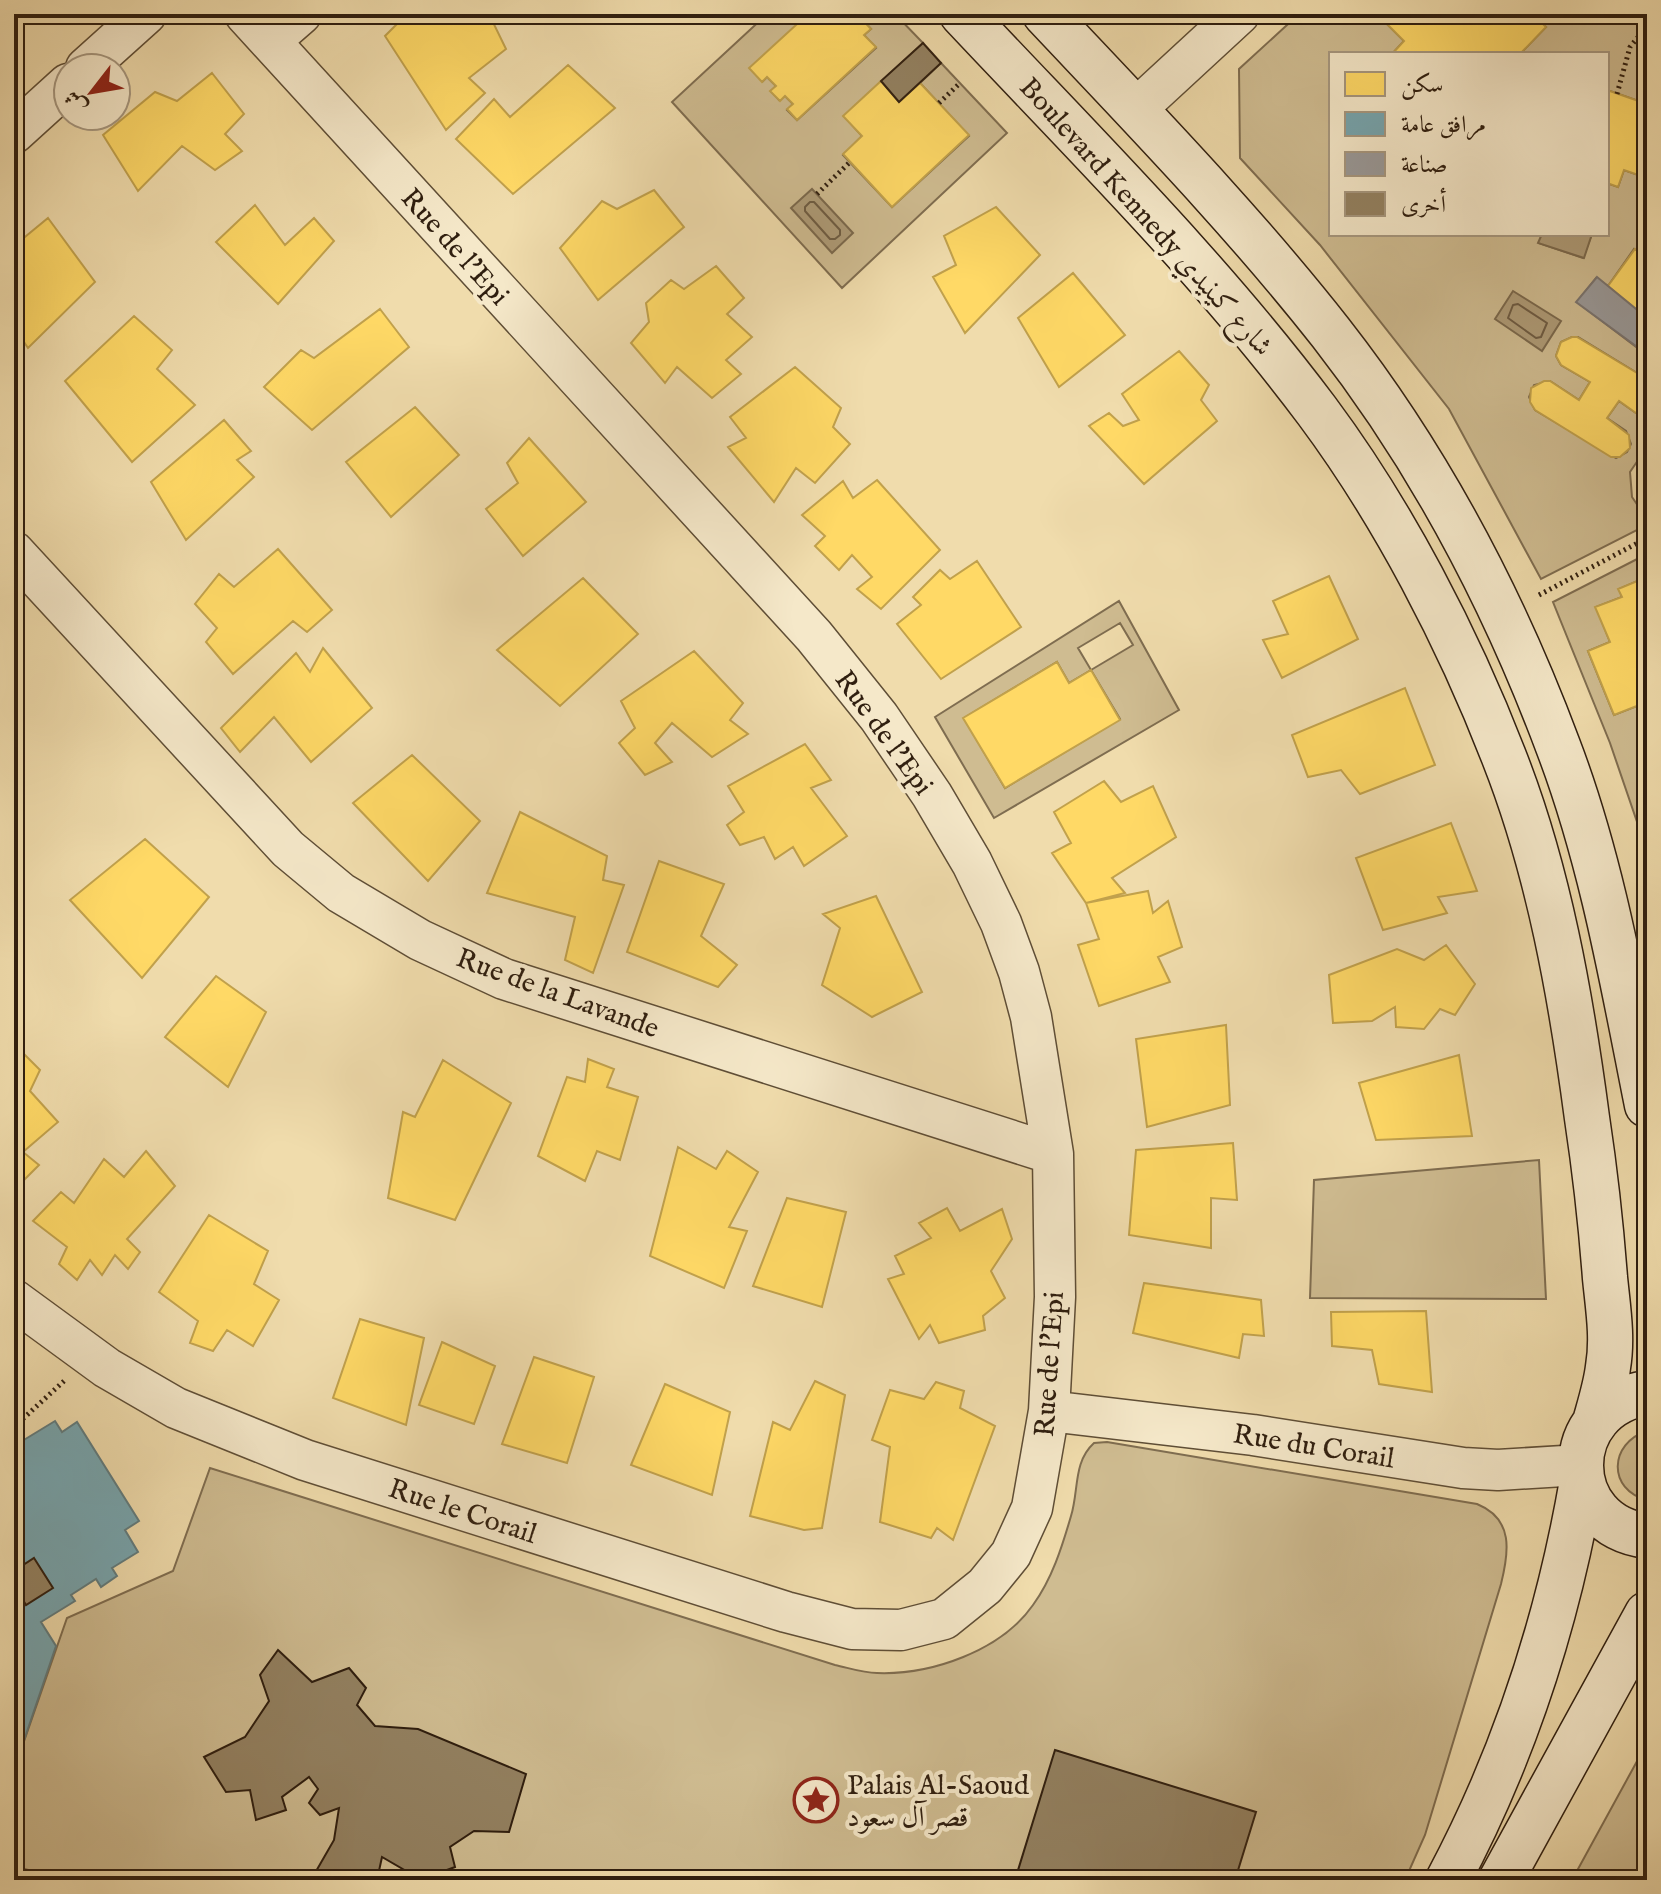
<svg xmlns="http://www.w3.org/2000/svg" width="1661" height="1894" font-family="'IM FELL English',Amiri,serif">
  <style>
    .green { fill: #cfbc91; stroke: #7f6d50; stroke-width: 2; fill-rule: evenodd }
    .water { fill: #ae9b77; stroke: #7b694d; stroke-width: 2 }
    .homes { fill: #ffd966; stroke: #c1a14c; stroke-width: 2 }
    .public { fill: #76a5af; stroke: #617c7f; stroke-width: 2 }
    .industry { fill: #999; stroke: #797470; stroke-width: 2 }
    .lines { fill: none; stroke-linecap: round; stroke-linejoin: round }
    .shore { stroke: #6e5c43; stroke-width: 2 }
    .building { fill: #938161; stroke: #2f1e0f; stroke-width: 2 }
    .minor-casing { stroke: #5f4e36; stroke-width: 43 }
    .secondary-casing { stroke: #2f1e0f; stroke-width: 47 }
    .path { stroke: #2f1e0f; stroke-width: 5; stroke-dasharray: 2 4; stroke-linecap: butt }
    .minor { stroke: #f5e8c9; stroke-width: 40 }
    .secondary { stroke: #f5e8c9; stroke-width: 44 }
    .labels { text-anchor: middle; stroke-width: 8; stroke-linejoin: round; paint-order: stroke }
    .street-label { font-size: 28px; fill: #2f1e0f; stroke: #f5e8c9 }
    .poi-label { font-size: 28px; fill: #2f1e0f; stroke: #f5e8c9; text-anchor: start }
  </style>
  <rect width="100%" height="100%" fill="#f0dcac"/>
  <filter id="stains"><feTurbulence type="fractalNoise" baseFrequency=".0025" numOctaves="4"/><feColorMatrix values="0 0 0 0 .2 0 0 0 0 .09 0 0 0 0 .02 0 0 0 .5 -.17"/></filter>
  <radialGradient id="worn" r=".72"><stop offset=".6" stop-color="#630" stop-opacity="0"/><stop offset="1" stop-color="#630" stop-opacity=".3"/></radialGradient>
  <path class="green" d="M767 14H808L762 82 767 77 776 86 771 91 779 100 785 96 793 104 787 110 797 120 876 48 864 35 871 29 857 14H895L923 43 844 116 862 136 843 155 892 207 969 136 920 83 941 63 1007 133 842 288 672 102Z
    M1299 14H1377L1404 41 1392 54H1331V234H1542L1539 243 1583 258 1592 234H1607V183L1618 187 1624 170 1647 178V258L1634 249 1608 286 1596 278 1577 302 1639 349 1647 339V379L1578 337H1572L1561 342 1556 356 1561 365 1590 382 1579 400 1550 381 1534 385 1529 397 1535 410 1616 458 1627 452 1631 444 1626 431 1607 418 1619 401 1636 413H1647V447L1630 472 1632 497 1647 519V525L1541 579 1449 409 1320 245 1240 158 1239 69Z
    M1533 14H1638L1647 26V104L1607 90V54H1520L1546 27Z
    M1647 554V577L1619 589 1622 597 1596 607 1610 642 1588 651 1614 715 1647 702V851L1610 743 1553 602Z
    M1119 601 1179 710 994 818 935 717ZM1120 623 1133 645 1091 670 1078 648ZM1057 662 1069 683 1091 670 1120 719 1005 788 964 718Z
    M1539 1160 1546 1299 1310 1298 1314 1180Z
    M1647 1431V1500C1607 1490 1609 1443 1647 1431Z
    M1107 1442 1477 1504C1514 1519 1509 1552 1501 1584L1425 1835 1405 1880H64L14 1866V1770L67 1618 173 1571 210 1468 835 1665C849 1668 863 1673 877 1673 931 1675 1001 1651 1033 1605 1052 1579 1062 1547 1071 1516 1079 1490 1073 1462 1094 1443Z
    M1647 1743V1880H1572Z"/>
  <path class="water" d="M812 189 853 233 832 253 791 208Z
    M1542 234H1592L1584 258 1538 243Z
    M1513 291 1561 321 1542 351 1495 319Z"/>
  <path class="homes" d="M407 14H489L506 49 469 78 485 93 446 130 385 36Z
    M808 14H857L871 29 864 35 876 47 797 120 787 109 793 104 785 96 780 101 770 91 776 86 767 77 762 82 749 68Z
    M1377 14H1416L1424 22 1432 14H1533L1546 27 1520 54H1392L1404 41Z
    M568 65 615 108 513 194 456 139 494 99 510 117Z
    M212 73 244 114 225 134 242 151 215 170 182 146 138 191 103 135 155 92 177 101Z
    M881 81 899 102 920 83 969 135 892 207 843 154 862 136 843 116Z
    M1607 90 1647 104V178L1624 170 1618 187 1607 183Z
    M654 190 684 227 598 300 560 248 602 201 617 209Z
    M255 205 285 245 314 218 334 241 278 304 216 242Z
    M996 207 1040 255 965 333 933 277 956 265 944 236Z
    M48 218 95 282 28 348 14 327V246Z
    M1635 249 1647 258V318L1608 286Z
    M716 266 744 298 727 314 752 337 726 360 741 374 712 398 677 367 665 383 631 343 649 322 646 303 671 280 684 289Z
    M1073 273 1125 335 1059 387 1018 318Z
    M380 309 409 347 312 430 264 387 301 350 314 358Z
    M134 316 172 350 157 369 195 405 132 462 65 381Z
    M1572 337H1577L1647 379V413H1636L1619 401 1607 418 1629 435 1630 448 1620 457H1611L1535 410 1530 402 1531 388 1544 381H1550L1579 400 1590 382 1561 365 1556 356 1561 342Z
    M1179 351 1209 385 1201 400 1217 421 1144 484 1089 426 1109 413 1123 426 1139 420 1122 394Z
    M795 367 841 408 833 427 850 444 815 483 796 468 774 502 728 447 746 438 730 417Z
    M415 407 459 455 391 517 346 462Z
    M224 420 251 451 237 460 254 477 186 540 151 482Z
    M529 438 586 502 523 556 486 509 518 483 507 463Z
    M877 480 940 550 881 609 857 589 872 577 852 555 839 570 815 546 825 536 802 515 843 481 853 498Z
    M278 549 332 610 307 632 293 621 233 674 206 642 217 628 195 604 219 574 234 587Z
    M977 561 1021 627 941 679 897 624 921 605 913 597 940 570 950 579Z
    M1329 576 1358 639 1282 678 1263 640 1288 634 1273 601Z
    M1647 577V702L1614 715 1588 651 1610 642 1595 607 1622 597 1618 589Z
    M583 578 638 634 560 706 497 650Z
    M323 648 372 708 311 762 274 717 240 752 221 728 296 653 310 672Z
    M694 651 743 703 730 720 748 734 712 757 672 723 655 743 672 762 645 775 619 743 635 728 621 701Z
    M1057 662 1069 683 1091 670 1120 720 1005 788 963 718Z
    M1405 688 1435 765 1360 794 1341 770 1308 777 1292 735Z
    M805 744 831 780 811 788 847 836 804 866 793 847 775 859 764 837 740 845 727 825 744 812 728 786Z
    M412 755 480 821 428 881 353 803Z
    M1104 781 1121 802 1153 786 1176 837 1112 878 1125 893 1086 903 1052 853 1071 843 1054 812Z
    M520 812 607 856 603 880 624 885 593 973 565 960 575 917 487 893Z
    M1451 823 1477 891 1438 897 1447 913 1383 930 1356 858Z
    M145 839 209 897 142 978 70 900Z
    M659 861 724 884 701 936 737 965 718 987 627 952Z
    M1148 891 1153 913 1168 901 1182 947 1158 957 1170 982 1099 1006 1078 945 1099 939 1086 903Z
    M876 896 922 992 872 1017 822 985 840 928 823 914Z
    M1446 945 1475 984 1455 1015 1440 1009 1424 1029 1396 1027 1395 1007 1372 1021 1333 1023 1329 975 1397 949 1424 960Z
    M216 976 266 1012 228 1087 165 1037Z
    M1226 1025 1230 1105 1147 1127 1136 1039Z
    M16 1046 40 1070 30 1091 58 1122 23 1152 39 1165 14 1190V1049Z
    M1459 1055 1472 1136 1376 1140 1359 1083Z
    M588 1059 614 1069 607 1087 638 1097 620 1160 597 1151 585 1181 538 1156 567 1077 585 1082Z
    M443 1060 511 1103 455 1220 388 1198 403 1112 415 1117Z
    M1233 1143 1237 1200 1211 1198V1248L1129 1235 1136 1150Z
    M678 1147 716 1169 727 1151 758 1172 729 1227 747 1231 724 1288 650 1256Z
    M146 1151 175 1186 127 1239 140 1252 128 1269 115 1255 102 1275 90 1260 77 1280 59 1264 67 1247 33 1221 61 1192 74 1203 104 1159 124 1177Z
    M787 1198 846 1212 822 1307 753 1286Z
    M947 1208 960 1231 1002 1209 1012 1239 991 1271 1005 1298 983 1316 985 1330 939 1343 930 1325 919 1339 888 1279 904 1274 895 1256 931 1238 919 1223Z
    M209 1215 268 1251 254 1284 279 1300 253 1346 227 1330 213 1351 190 1343 198 1321 159 1292Z
    M1144 1283 1261 1300 1264 1336 1243 1334 1239 1358 1133 1333Z
    M1426 1311 1432 1392 1379 1384 1372 1350 1332 1346 1331 1312Z
    M360 1319 424 1338 406 1425 333 1398Z
    M442 1342 495 1366 474 1424 419 1405Z
    M534 1357 594 1377 567 1463 502 1444Z
    M815 1381 845 1395 822 1528 804 1530 750 1516 773 1422 790 1430Z
    M936 1382 964 1391 960 1408 995 1426 953 1540 937 1528 931 1538 880 1522 890 1447 872 1440 890 1390 924 1399Z
    M665 1384 730 1412 712 1495 631 1465Z"/>
  <path class="public" d="M55 1421 62 1432 77 1422 139 1521 125 1530 138 1552 112 1568 117 1576 101 1587 96 1579 71 1595 75 1601 41 1622 56 1646 14 1770V1446Z"/>
  <path class="industry" d="M1597 277 1647 318V339L1640 349 1576 302Z"/>
  <g class="lines">
    <path class="shore" d="M810 202H814L840 230V235L835 239H830L805 211V207Z
      M1518 304 1547 323 1541 337 1536 338 1508 318 1513 305Z"/>
  </g>
  <path class="building" d="M923 43 941 63 899 102 881 81Z
    M34 1558 53 1588 26 1605 14 1585V1571Z
    M278 1650 312 1682 349 1668 366 1688 357 1705 375 1726 418 1729 526 1774 509 1832 474 1831 450 1847 455 1867 436 1874 408 1872 382 1857 377 1880H334L315 1873 334 1840 339 1808 320 1815 309 1803 318 1789 309 1777 282 1797 286 1810 256 1820 250 1790 226 1792 204 1757 245 1737 269 1701 260 1675Z
    M1055 1750 1256 1812 1235 1880H1015Z"/>
  <g class="lines">
    <g class="minor-casing">
      <path id="minor" d="M270 41 301 14
        M86 68 146 14
        M1135 110 1239 14
        M14 133 68 84
        M14 552 288 849 341 893 420 940 504 979 1053 1154
        M14 1300 107 1368 176 1408 305 1460 786 1612 852 1629 901 1630 944 1619 985 1586 1011 1554 1032 1508 1049 1411 1055 1297 1053 1154 1031 1017 1019 972 1001 923 972 863 932 795 879 717 814 636 245 14
        M1049 1411 1253 1435 1463 1468 1498 1470 1580 1465"/>
    </g>
    <g class="secondary-casing">
      <path id="secondary" d="M962 14C1083 143 1210 268 1317 411 1393 513 1458 638 1504 757 1549 871 1571 997 1587 1118 1595 1171 1601 1225 1605 1278 1608 1308 1613 1338 1608 1367 1606 1385 1600 1404 1595 1422
        M1045 14C1143 118 1243 221 1331 333 1428 457 1503 599 1558 746 1602 861 1623 985 1647 1105
        M1647 1393C1559 1406 1559 1525 1647 1536
        M1448 1880C1514 1756 1558 1620 1582 1481
        M1501 1880 1647 1614"/>
    </g>
    <path class="path" d="M1617 94 1630 47 1647 26
      M939 103 960 83
      M817 194 850 162
      M1539 595 1647 538
      M14 1427 64 1381"/>
    <use href="#minor" class="minor"/>
    <use href="#secondary" class="secondary"/>
  </g>
  <defs>
    <g id="sight-ring" transform="scale(2.3)"><circle r="9.5" fill="#f5e8c9" stroke="#8f2418" stroke-width="1.5"/><path d="M0-6L1.8-2.2L6-1.7L2.9 1.2L3.7 5.4L0 3.3L-3.7 5.4L-2.9 1.2L-6-1.7L-1.8-2.2Z" fill="#8f2418"/></g>
  </defs>
  <g fill-rule="evenodd">
    <use href="#sight-ring" x="816" y="1800"/>
  </g>
  <g class="labels">
    <g class="street-label">
      <text transform="translate(1147 216) rotate(48)" y="10">Boulevard Kennedy شارع كينيدي</text>
      <text transform="translate(456 246) rotate(48)" y="10">Rue de l'Epi</text>
      <text transform="translate(885 732) rotate(54)" y="10">Rue de l'Epi</text>
      <text transform="translate(558 992) rotate(20)" y="10">Rue de la Lavande</text>
      <text transform="translate(1048 1364) rotate(-86)" y="10">Rue de l'Epi</text>
      <text transform="translate(1314 1445) rotate(9)" y="10">Rue du Corail</text>
      <text transform="translate(463 1510) rotate(18)" y="10">Rue le Corail</text>
    </g>
    <g class="poi-label">
      <text x="847" y="1794">Palais Al-Saoud<tspan x="847" dy="32">قصر آل سعود</tspan></text>
    </g>
  </g>
  <rect width="1661" height="1894" fill="none" stroke="#f0dcac" stroke-width="48"/>
  <rect x="16" y="16" width="1629" height="1862" fill="none" stroke="#2f1e0f" stroke-width="4"/>
  <rect x="24" y="24" width="1613" height="1846" fill="none" stroke="#2f1e0f" stroke-width="2"/>
  <rect x="1329" y="52" width="280" height="184" fill="#f5e8c9" stroke="#a6977f" stroke-width="2"/>
  <rect x="1345" y="72" width="40" height="24" fill="#ffd966" stroke="#a6977f" stroke-width="2"/>
  <text x="1401" y="92" font-size="24" fill="#2f1e0f">سكن</text>
  <rect x="1345" y="112" width="40" height="24" fill="#76a5af" stroke="#a6977f" stroke-width="2"/>
  <text x="1401" y="132" font-size="24" fill="#2f1e0f">مرافق عامة</text>
  <rect x="1345" y="152" width="40" height="24" fill="#999999" stroke="#a6977f" stroke-width="2"/>
  <text x="1401" y="172" font-size="24" fill="#2f1e0f">صناعة</text>
  <rect x="1345" y="192" width="40" height="24" fill="#938161" stroke="#a6977f" stroke-width="2"/>
  <text x="1401" y="212" font-size="24" fill="#2f1e0f">أخرى</text>
  <g transform="translate(92 92) rotate(239)"><circle r="38" fill="#f5e8c9" stroke="#a6977f" stroke-width="2"/>
  <path d="M0-6L14 30L0 20L-14 30Z" fill="#8f2418"/>
  <text y="-12" font-size="22" font-weight="bold" text-anchor="middle" fill="#2f1e0f">ش</text>
  </g>
  <rect width="100%" height="100%" filter="url(#stains)"/>
  <rect width="100%" height="100%" fill="url(#worn)"/>
</svg>
